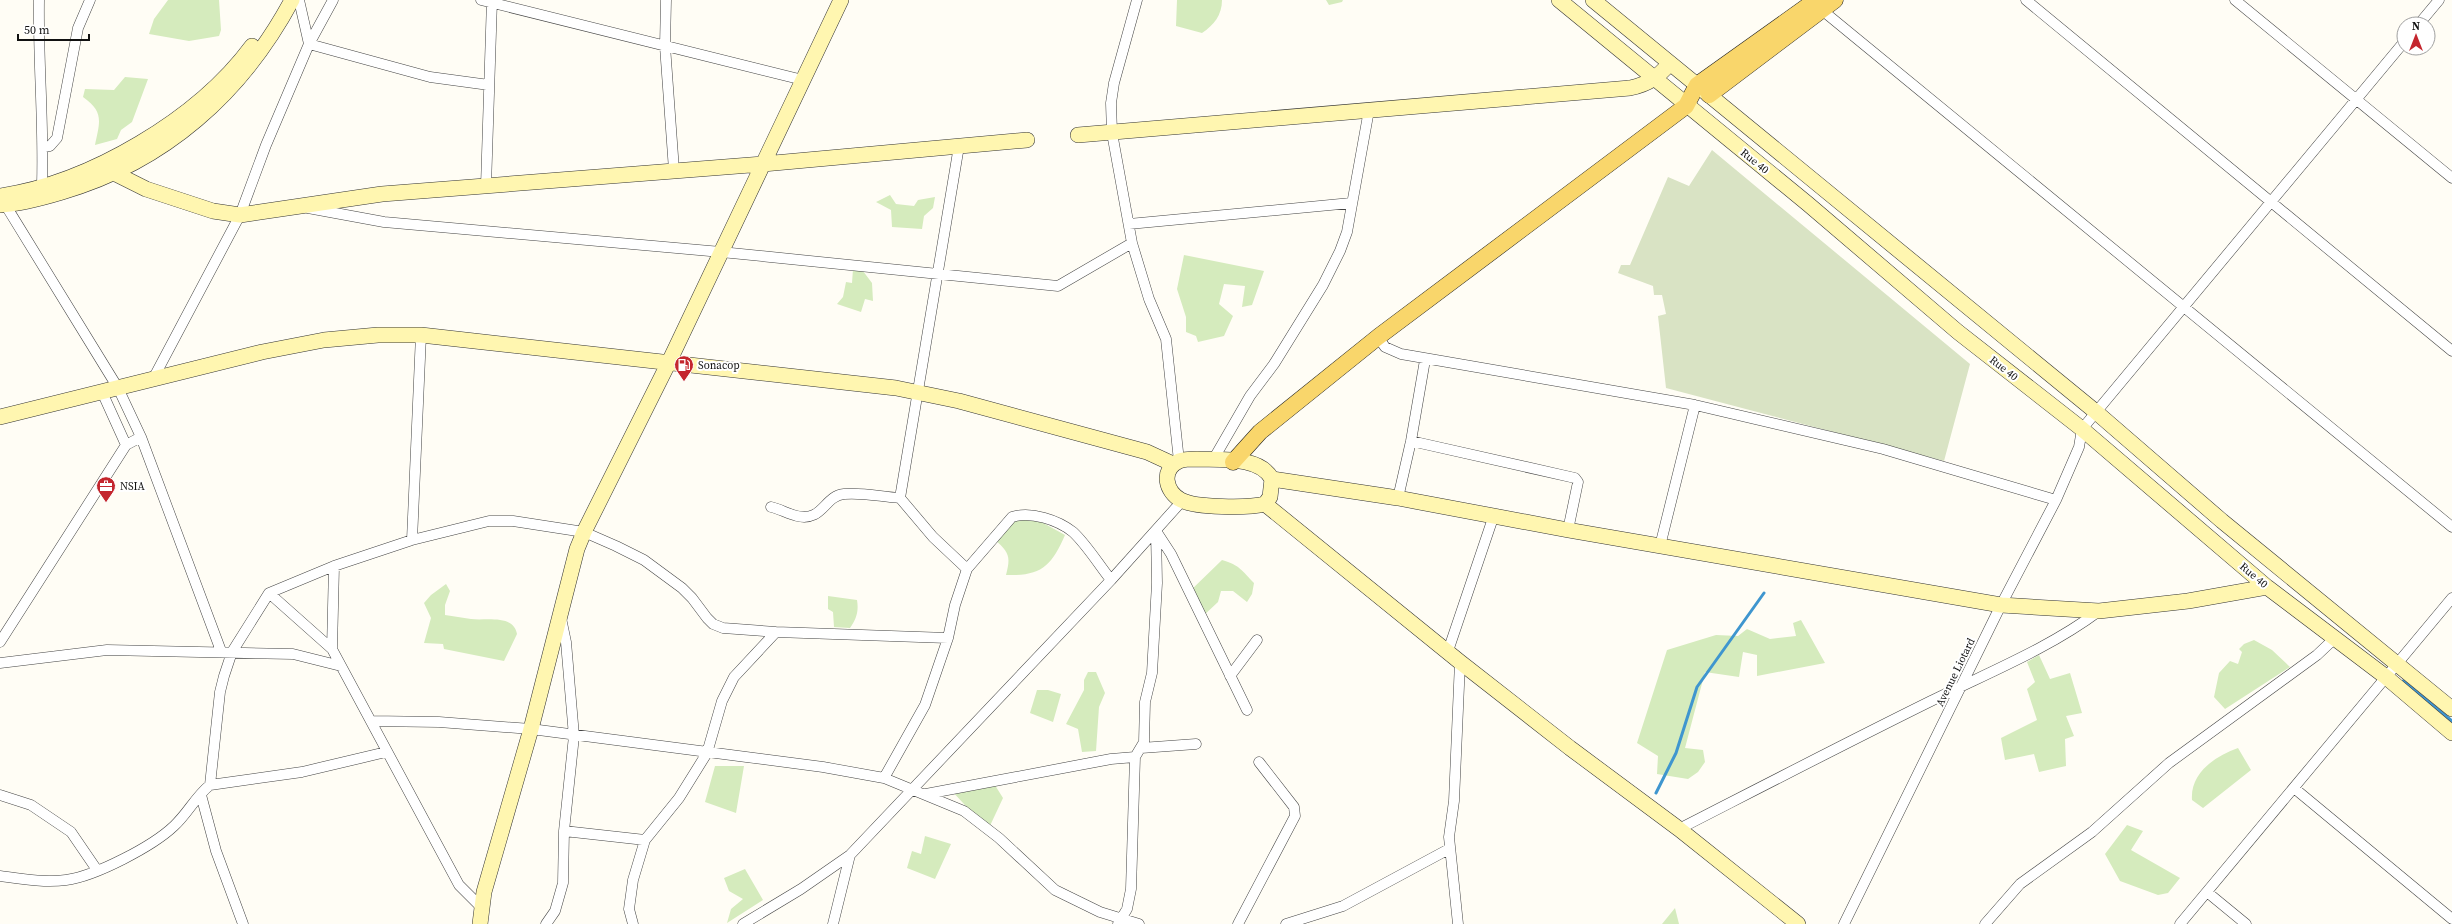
<svg xmlns="http://www.w3.org/2000/svg" width="2452" height="924" font-family="'Source Serif 4',serif">
  <style>
    .green { fill: #d5ebbd }
    .cemetery { fill: #d9e3c4 }
    .lines { fill: none; stroke-linecap: round; stroke-linejoin: round }
    .stream { stroke: #3f96cf; stroke-width: 3 }
    .street-casing { stroke: #444; stroke-width: 11 }
    .secondary-casing { stroke: #333; stroke-width: 16 }
    .primary-casing { stroke: #222; stroke-width: 17 }
    .street { stroke: #fff; stroke-width: 10 }
    .secondary { stroke: #fff6b0; stroke-width: 15 }
    .primary { stroke: #f9d66b; stroke-width: 16 }
    .labels { text-anchor: middle; stroke-width: 4; stroke-linejoin: round; paint-order: stroke }
    .street-label { font-size: 11px; fill: #111; stroke: #fff }
    .poi-label { font-size: 11px; fill: #111; stroke: #fff; text-anchor: start }
  </style>
  <rect width="100%" height="100%" fill="#fffdf5"/>
  <path class="green" d="M168 0H219L221 30 219 36 189 41 149 34 154 19Z
    M1177 0H1222C1222 15 1214 25 1202 33L1176 26Z
    M1326 0H1343L1342 2 1329 5Z
    M125 77 148 79 132 122 121 130 117 139 95 145C100 121 104 112 83 97L85 89 114 90Z
    M890 195 896 204 914 206 918 200 935 197 933 208 924 216 922 229 892 227 891 210 876 202Z
    M1184 255 1264 271 1252 305 1242 307 1245 286 1224 284 1219 304 1233 316 1224 336 1198 342 1196 336 1186 332V317L1177 289Z
    M853 269 863 271 872 283 873 301 865 299 861 312 837 304 843 297 846 282 852 283Z
    M1012 517 1036 519 1065 535C1051 567 1041 576 1006 575 1011 556 1009 552 994 539Z
    M1222 560C1240 565 1242 571 1254 583L1252 594 1247 602 1233 591H1221L1218 602 1202 617 1188 593Z
    M446 584 450 591 445 605V615C454 616 462 618 471 619 485 621 514 614 517 634L504 661 444 649 443 644 424 643 431 618 424 603 431 595Z
    M828 596 857 600C859 612 856 619 850 628L834 627 833 612 828 609Z
    M1801 620 1825 663 1757 676V655L1743 652 1739 677 1705 672 1685 748 1703 750 1705 762 1698 772 1688 779 1657 774 1658 756 1637 743 1667 650 1716 635 1738 636 1747 629 1770 639 1796 636 1793 623Z
    M2254 640 2272 650 2290 667 2225 709 2214 697 2219 673 2230 661 2238 664 2242 652 2239 649 2244 644Z
    M2039 655 2050 679 2070 673 2082 713 2066 716 2074 736 2065 739 2066 766 2039 772 2034 754 2005 760 2001 738 2037 720 2027 689 2035 682 2027 662Z
    M1088 672H1096L1105 693 1099 707 1096 751 1082 752 1078 729 1066 724 1084 690V680Z
    M1037 690H1048L1061 694 1053 722 1030 713Z
    M2238 748 2251 770 2203 808 2192 800C2190 773 2215 756 2238 748Z
    M715 766H744L736 813 705 802Z
    M993 782 1003 798 988 830 951 790Z
    M2127 825 2143 831 2131 850 2180 878 2168 893 2158 895 2120 881 2105 854Z
    M925 836 951 844 935 879 907 868 912 851 921 854Z
    M745 869 763 900 727 923 731 909 743 899 729 891 724 878Z
    M1675 908 1679 924H1662Z"/>
  <path class="cemetery" d="M1712 150 1970 364 1944 461 1666 388 1658 316 1666 314 1662 295H1654L1653 286 1618 273 1621 265H1630L1668 177 1689 186Z"/>
  <g class="lines">
    <path class="stream" d="M2403 681 2452 721
      M1656 793 1676 753 1697 687 1764 593"/>
    <g class="street-casing">
      <path id="street" d="M39 0C38 62 44 123 42 185
        M299 0 309 44 430 77 489 85
        M481 0 803 80
        M666 0 665 46 674 170
        M1137 0 1114 83 1111 103 1112 133 1132 243 1149 299 1166 339 1179 461
        M2026 0 2452 351
        M2235 0 2452 178
        M1817 6 2452 527
        M2419 24 2439 0
        M43 147 50 146 57 138 78 28 90 0
        M486 186 492 0
        M3 201 118 388 141 437 221 651
        M308 208 384 222 721 252 1058 286 1132 243
        M1129 224 1351 203
        M1378 337 1385 347 1401 354 1695 405 1883 449 2056 500
        M153 379 240 215 266 145 309 44 333 0
        M102 392 126 445
        M1411 441 1575 478 1578 482 1568 530
        M1213 460 1250 396 1274 364 1323 285 1340 251 1347 232 1369 110
        M900 498 959 146
        M1398 498 1411 441 1425 360
        M771 507C780 509 788 514 797 516 823 522 824 496 844 494 862 492 882 497 900 498L933 537 967 569
        M1156 531 1171 554 1247 710
        M412 540 421 335
        M1660 546 1695 405
        M269 593 332 649 459 885 481 907
        M0 642 126 445 141 437
        M332 649 334 566
        M1448 651 1494 515
        M0 663 107 650 293 654 341 666
        M1230 676 1257 640
        M371 721 439 722 531 729 823 767 884 778 964 811 999 838 1055 890 1100 912 1139 924
        M1141 748 1196 744
        M884 778 925 705 948 638 955 605 967 569 1012 517C1031 511 1058 520 1073 532 1087 545 1099 565 1111 580
        M210 785 220 692 224 676 232 652 269 593 334 566 412 540 489 521H513L584 532 616 546 644 560 682 588 692 598 707 618 713 624 723 628 776 632 948 638
        M2294 788 2452 919
        M926 794 1111 759 1135 757
        M0 795 31 805 71 832 97 870
        M201 795 216 851 243 924
        M1679 829C1763 786 1846 743 1931 701 1987 673 2048 649 2099 611
        M564 831 645 840
        M0 876C22 879 45 883 66 880 96 876 153 846 174 826 188 813 196 796 210 785L302 772 386 752
        M2207 892 2246 924
        M546 924 555 911 563 883 564 831 574 736 566 642 561 618
        M633 924 629 909 633 880 645 840 679 798 707 753 722 701 734 677 776 632
        M743 924 801 889 850 855 1111 580 1182 501
        M833 924 850 855
        M1118 924 1127 909 1131 889 1135 757 1144 742 1145 702 1152 673 1157 583 1156 531
        M1238 924 1295 816 1294 807 1259 762
        M1286 924 1343 906 1449 849
        M1458 924 1449 837 1454 801 1460 662
        M1844 924 2001 605 2056 500 2079 447 2082 429 2404 42
        M1985 924 2020 884 2092 832 2169 763 2317 655 2335 638
        M2180 924 2452 598"/>
    </g>
    <g class="secondary-casing">
      <path id="secondary" d="M1559 0 1808 204 1958 332 2082 429 2267 587 2386 677 2452 733
        M1593 0 2096 412 2222 521 2452 709
        M1078 135 1630 88C1649 84 1658 77 1670 63
        M114 173 146 189 213 211 240 215 382 194 763 164 1027 140
        M0 196C90 183 198 119 252 46
        M0 205C21 204 42 198 62 192 165 162 242 93 292 0
        M0 417 262 352 324 340 378 335H421L896 388 959 401 1147 452 1173 464
        M1197 459C1220 460 1260 456 1272 479L1270 497 1265 504C1249 508 1195 508 1181 500 1166 492 1160 470 1179 461 1184 459 1191 459 1197 459Z
        M1272 479 1398 498 1568 530 2001 605 2099 611 2188 601 2267 587
        M1265 504 1460 662 1570 748 1679 829 1798 924
        M480 924 484 892 531 729 577 549 584 532 669 362 841 0"/>
    </g>
    <g class="primary-casing">
      <path id="primary" d="M1709 95 1835 0
        M1233 462 1260 432 1378 337 1686 106 1697 85 1816 0"/>
    </g>
    <use href="#street" class="street"/>
    <use href="#secondary" class="secondary"/>
    <use href="#primary" class="primary"/>
  </g>
  <defs>
    <g id="fuel-pin" transform="scale(1)"><path d="M0 17L-7.5 6A9.5 9.5 0 1 1 7.5 6Z" fill="#c4262e" stroke="#fff"/><path d="M-5.5-6h7V0h2V4h1.3V-2.5L3-4.5l.8-.8L6-3V5H2.5V1h-1V6h-7ZM-4.2-4.7v3.2H.2V-4.7Z" fill="#fff"/></g>
    <g id="office-pin" transform="scale(1)"><path d="M0 17L-7.5 6A9.5 9.5 0 1 1 7.5 6Z" fill="#c4262e" stroke="#fff"/><path d="M-6-3h4V-5.5h4V-3h4V5H-6ZM-1-4.5V-3h2v-1.5ZM-6 0V1H6V0Z" fill="#fff"/></g>
  </defs>
  <g fill-rule="evenodd">
    <use href="#fuel-pin" x="684" y="365"/>
    <use href="#office-pin" x="106" y="486"/>
  </g>
  <g class="labels">
    <g class="street-label">
      <text transform="translate(1755 161) rotate(39)" y="4">Rue 40</text>
      <text transform="translate(2004 368) rotate(38)" y="4">Rue 40</text>
      <text transform="translate(2254 575) rotate(40)" y="4">Rue 40</text>
      <text transform="translate(1955 672) rotate(-64)" y="4">Avenue Liotard</text>
    </g>
    <g class="poi-label">
      <text x="698" y="369">Sonacop</text>
      <text x="120" y="490">NSIA</text>
    </g>
  </g>
  <g transform="translate(2416 36)"><circle r="19" fill="#ffffff" stroke="#a0a0a0"/>
  <path d="M0-3L7 15L0 10L-7 15Z" fill="#c4262e"/>
  <text y="-6" font-size="11" font-weight="bold" text-anchor="middle" fill="#111111">N</text>
  </g>
  <path d="M18 34v6h71v-6" fill="none" stroke="#111111" stroke-width="2"/>
  <text x="24" y="34" font-size="12" fill="#111111" stroke="#ffffff" stroke-width="3" paint-order="stroke">50 m</text>
</svg>
